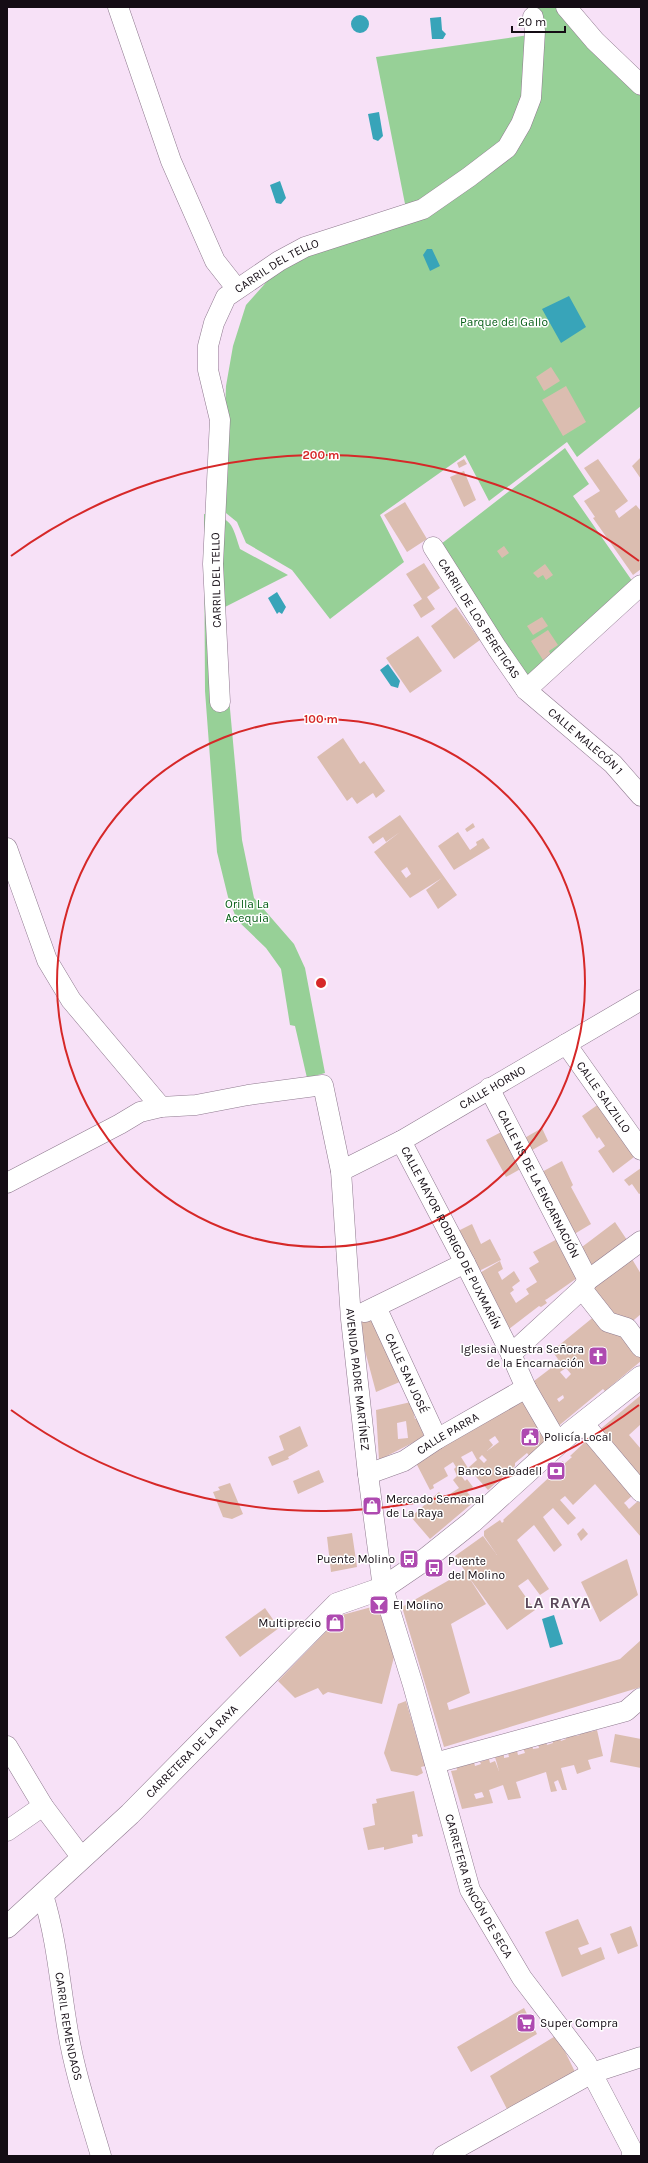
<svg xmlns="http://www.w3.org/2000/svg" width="648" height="2163" font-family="Karla,sans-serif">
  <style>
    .green { fill: #97d097 }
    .water { fill: #38a4b9 }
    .building { fill: #dbbdb0; fill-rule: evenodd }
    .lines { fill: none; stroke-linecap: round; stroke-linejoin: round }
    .street-casing { stroke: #8f7a8f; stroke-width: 21 }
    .secondary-casing { stroke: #8f7a8f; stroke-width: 23 }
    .street { stroke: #fff; stroke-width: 20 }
    .secondary { stroke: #fff; stroke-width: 22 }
    .ring { fill: none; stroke: #d62828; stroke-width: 2 }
    .labels { text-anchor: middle; stroke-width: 3; stroke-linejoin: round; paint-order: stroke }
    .street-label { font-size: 12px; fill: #140c14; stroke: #fff }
    .park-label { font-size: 12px; fill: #055d15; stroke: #fff }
    .poi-label { font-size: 12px; fill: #140c14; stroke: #fff; text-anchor: start }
    .district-label { font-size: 16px; font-weight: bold; letter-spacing: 1px; fill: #5b495b; stroke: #fff }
    .centre { fill: #d62828; stroke: #fff; stroke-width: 2 }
    .ring-label { font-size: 12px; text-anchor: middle; font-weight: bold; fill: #d62828; stroke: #fff; stroke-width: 3; stroke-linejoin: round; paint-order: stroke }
  </style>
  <rect width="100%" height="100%" fill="#f7e1f7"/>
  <path class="green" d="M536 7H562L641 90V406L577 457 567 442 489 501 465 455 380 515 404 562 330 619 292 570 246 543 237 522 221 509 226 386 233 346 246 305 278 269 308 252 375 230 510 151 539 29Z
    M529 35 527 96 503 144 406 209 376 57Z
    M565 448 589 484 573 496 635 585 527 684 441 544Z
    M204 514C232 517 232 524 240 549L288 575 223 608 228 687 242 840 254 898 294 944 305 968 325 1073 307 1078 295 1026 290 1025 281 969 266 948 237 920 228 897 217 852 205 691Z"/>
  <path class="water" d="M351 24a9 9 0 1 1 18 0a9 9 0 1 1-18 0Z
    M441 17 442 30 446 34 443 39H432L430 18Z
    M379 112 383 136 378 141 373 139 368 114Z
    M280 181 286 198 281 204 276 203 270 185Z
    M427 249H432L440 266 430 271 423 255Z
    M569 296 586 327 561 343 542 309Z
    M277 592 286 607 282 614 279 612 277 614 268 598Z
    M388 664 400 681 398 688 391 686 380 670Z
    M554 1615 563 1644 550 1648 542 1619Z"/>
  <path class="building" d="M551 367 560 381 544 391 536 377Z
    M566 386 586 422 563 436 542 400Z
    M641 457V479L632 466Z
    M464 459 467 464 459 468 457 463Z
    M598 459 628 501 615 511 619 518 636 505 641 511V569L633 575 593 518 595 517 584 501 600 491 584 468Z
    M464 471 476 500 464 507 450 477Z
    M405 502 427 539 407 552 384 515Z
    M504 546 509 553 502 558 497 551Z
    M424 563 440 588 427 597 435 609 421 618 413 605 422 599 406 574Z
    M545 564 553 575 546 580 543 575 538 578 533 573Z
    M456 607 480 640 454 659 431 626Z
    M542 617 548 626 533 635 527 626Z
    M548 630 558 645 549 651 551 655 543 660 531 641Z
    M418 636 442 671 410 693 386 658Z
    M343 738 360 764 364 761 385 791 376 798 373 793 357 804 352 797 347 801 317 757Z
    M400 815 457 895 438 909 426 890 442 878 410 898 374 852 400 832 386 842 383 837 373 844 368 837ZM407 867 411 874 406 878 401 871Z
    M473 823 475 827 467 832 465 829Z
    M458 832 470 850 477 845 476 842 483 838 490 848 454 870 438 846Z
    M603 1101 638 1154 613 1173 598 1151 605 1146 599 1137 597 1139 582 1116Z
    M542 1128 548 1141 527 1153 521 1140Z
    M505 1130 524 1167 506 1177 486 1140Z
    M562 1161 573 1185 571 1187 591 1224 571 1236 540 1173Z
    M641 1168V1193L639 1194 632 1184 629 1186 624 1180Z
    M615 1222 629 1243 593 1269 578 1250Z
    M472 1224 481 1244 490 1239 501 1260 477 1272 456 1232Z
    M561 1237 580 1276 547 1299 545 1300 547 1303 541 1307 539 1306 509 1329 478 1274 500 1261 503 1269 498 1272 502 1280 514 1271 520 1281 512 1287 514 1290 510 1293 516 1303 529 1294 526 1289 537 1282 529 1268 539 1262 533 1252Z
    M632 1259 641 1274V1314L628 1325 611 1318 588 1290Z
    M373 1313 402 1381 376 1392 364 1347 361 1319Z
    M596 1315 614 1327 641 1353V1361L605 1391 603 1389 556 1428 534 1381 555 1365 553 1363 558 1359 552 1351ZM566 1368 571 1374 566 1379 560 1372ZM563 1395 564 1398 559 1402 557 1399Z
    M522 1395 549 1440 531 1458 527 1453 515 1463V1466L488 1490 468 1468 477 1460 472 1451 461 1457 468 1468 460 1474 465 1481 467 1479 473 1487 467 1492 475 1501 430 1539 411 1517 439 1492 444 1498 459 1488 453 1480 457 1476 454 1469 456 1467 453 1462 444 1468 448 1476 433 1485 434 1488 430 1490 414 1459ZM495 1436 499 1442 487 1451 493 1445 489 1440ZM482 1455 487 1460 484 1463 479 1458Z
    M641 1395V1424L629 1435 641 1449V1480L598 1431Z
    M411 1402 415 1419 419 1418 424 1437 379 1460 376 1410ZM406 1421 408 1438 398 1439 397 1423Z
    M300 1426 308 1446 288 1457 289 1459 272 1466 268 1457 284 1450 279 1436Z
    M586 1441 633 1495 624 1503 626 1505 629 1509 638 1501 641 1504V1537L595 1484 573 1505 565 1496 560 1500 576 1518 568 1525 553 1508 543 1517 562 1545 554 1552 534 1525 517 1540 549 1589 540 1595 528 1579 518 1586 535 1610 507 1630 468 1576 486 1604 451 1624 470 1693 447 1703 449 1710 620 1659 641 1640V1687L444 1747 402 1607 465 1571 455 1556 483 1536 497 1555 484 1536V1531L500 1520 502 1523 504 1521 503 1520 556 1471 554 1469 563 1461 564 1464 572 1457 570 1456Z
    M319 1470 324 1482 298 1494 293 1481Z
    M230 1483 243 1514 232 1519 223 1517 213 1492 220 1490 218 1487Z
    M583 1528 588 1534 581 1541 577 1534Z
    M352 1533 357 1567 331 1572 327 1537Z
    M627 1559 638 1595 600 1622 581 1582Z
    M379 1605 394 1657 382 1704 328 1692 323 1695 318 1688 295 1698 278 1681 342 1615Z
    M265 1608 279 1628 240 1657 225 1637Z
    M406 1701 425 1766 421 1767 423 1773 417 1776 391 1771 384 1753 398 1704Z
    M588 1728 590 1732 597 1730 603 1756 588 1760 591 1769 577 1774 574 1765 561 1768 567 1790H562L558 1780 554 1782 557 1791 551 1792 546 1772 516 1782 521 1798 508 1800 503 1785 489 1790 493 1803 462 1809 451 1771 457 1770 456 1767 474 1762 475 1766 481 1764 480 1762 489 1759 490 1763 495 1761 499 1771 495 1757 504 1755V1758L509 1757 508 1753 517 1751 518 1755 525 1753 523 1748 532 1745 533 1749 539 1748 538 1744 546 1742 547 1745 553 1743 552 1740 559 1737 561 1741 566 1739 565 1735 574 1733 575 1736 580 1735 579 1731ZM482 1792 484 1797 476 1799 474 1794Z
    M615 1734 641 1739V1768L610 1762Z
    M414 1791 423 1836 418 1837 417 1834 412 1835 413 1843 384 1850V1847L368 1850 363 1828 375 1825 372 1804 377 1803 376 1799Z
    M578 1919 589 1944 578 1948 581 1955 601 1947 605 1959 562 1977 545 1932Z
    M631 1926 638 1946 618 1954 610 1934Z
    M524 2008 537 2034 471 2072 457 2047Z
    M557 2035 575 2072 509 2113 490 2076Z"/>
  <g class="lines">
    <g class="street-casing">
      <g id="street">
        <path d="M118 7 171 161 215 261 237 289"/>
        <path d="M566 7 595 41 641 85"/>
        <path id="s1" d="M433 547 497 648 526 690 613 764 641 796"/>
        <path d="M526 690 641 585"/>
        <path id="s2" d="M220 702 213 564 220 420 208 370V346L214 323 226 297 279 261 305 247 423 209 469 177 507 148 521 124 531 98 535 31 533 17"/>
        <path d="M7 848 47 960 71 1000 161 1107"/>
        <path id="s3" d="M566 1044 641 1150"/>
        <path id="s4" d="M489 1088 588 1280"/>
        <path id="s5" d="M401 1141 465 1263 511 1354 526 1388 558 1443"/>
        <path id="s6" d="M341 1171 401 1141 641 1000"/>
        <path id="s7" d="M7 1183 120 1124 140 1112 161 1107 196 1105 248 1095 323 1085 341 1171 351 1319 368 1474 383 1588 413 1685 470 1890 522 1978 586 2062 632 2150V2156"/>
        <path d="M582 1289 608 1322 627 1328 641 1347"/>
        <path id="s8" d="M376 1307 437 1439"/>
        <path d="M365 1312 465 1263"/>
        <path d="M511 1354 582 1289 588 1280 641 1241"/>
        <path d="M583 1423 641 1492"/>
        <path id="s9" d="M368 1474 404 1461 437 1439 526 1388"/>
        <path d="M7 1746 43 1806 82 1858"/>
        <path d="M435 1763 626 1711 641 1698"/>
        <path d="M7 1831 43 1806"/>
        <path id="s10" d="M43 1895C57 1939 60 1986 68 2032 75 2074 89 2115 101 2156"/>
        <path d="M443 2156 592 2073 641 2057"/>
      </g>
    </g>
    <g class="secondary-casing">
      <g id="secondary">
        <path id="s11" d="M7 1927 130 1814 337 1604 383 1588 427 1558 472 1522 570 1433 641 1377"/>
      </g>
    </g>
    <use href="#street" class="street"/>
    <use href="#secondary" class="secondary"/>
  </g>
  <g class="ring">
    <circle cx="321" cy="983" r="264"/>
    <path d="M639 1405A528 528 0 0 1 11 1410M11 556A528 528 0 0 1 639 561"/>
  </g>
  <defs>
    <g id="church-square" transform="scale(1)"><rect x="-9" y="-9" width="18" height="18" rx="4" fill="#ae4ab0" stroke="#fff"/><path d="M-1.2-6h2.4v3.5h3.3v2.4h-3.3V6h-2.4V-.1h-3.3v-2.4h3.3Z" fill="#fff"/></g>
    <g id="civic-square" transform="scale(1)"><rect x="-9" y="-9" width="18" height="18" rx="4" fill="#ae4ab0" stroke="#fff"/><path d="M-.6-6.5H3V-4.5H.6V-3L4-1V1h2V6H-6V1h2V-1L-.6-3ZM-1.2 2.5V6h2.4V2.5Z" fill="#fff"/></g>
    <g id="bank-square" transform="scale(1)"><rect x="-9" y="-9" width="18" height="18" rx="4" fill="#ae4ab0" stroke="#fff"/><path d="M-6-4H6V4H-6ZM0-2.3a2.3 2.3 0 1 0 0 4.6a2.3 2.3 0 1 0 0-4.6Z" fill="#fff"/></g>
    <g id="shop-square" transform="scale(1)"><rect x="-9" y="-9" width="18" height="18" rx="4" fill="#ae4ab0" stroke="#fff"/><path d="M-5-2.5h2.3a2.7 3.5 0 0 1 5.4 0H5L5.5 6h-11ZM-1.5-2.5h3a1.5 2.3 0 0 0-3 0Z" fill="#fff"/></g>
    <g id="bus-square" transform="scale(1)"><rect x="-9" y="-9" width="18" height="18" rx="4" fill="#ae4ab0" stroke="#fff"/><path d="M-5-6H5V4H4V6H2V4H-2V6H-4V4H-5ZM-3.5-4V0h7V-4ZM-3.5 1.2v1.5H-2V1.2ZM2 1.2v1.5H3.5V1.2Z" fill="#fff"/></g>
    <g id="bar-square" transform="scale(1)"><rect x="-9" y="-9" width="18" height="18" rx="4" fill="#ae4ab0" stroke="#fff"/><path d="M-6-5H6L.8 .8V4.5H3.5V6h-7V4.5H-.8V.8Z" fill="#fff"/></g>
    <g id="supermarket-square" transform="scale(1)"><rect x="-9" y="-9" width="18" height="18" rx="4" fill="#ae4ab0" stroke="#fff"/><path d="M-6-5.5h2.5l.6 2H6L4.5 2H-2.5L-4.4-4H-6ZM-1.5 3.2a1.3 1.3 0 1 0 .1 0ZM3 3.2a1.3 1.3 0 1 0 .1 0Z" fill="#fff"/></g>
  </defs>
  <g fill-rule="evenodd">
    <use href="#church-square" x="598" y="1356"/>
    <use href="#civic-square" x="530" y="1437"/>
    <use href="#bank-square" x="556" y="1471"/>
    <use href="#shop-square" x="372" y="1506"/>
    <use href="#bus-square" x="409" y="1559"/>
    <use href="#bus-square" x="434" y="1568"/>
    <use href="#bar-square" x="379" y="1605"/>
    <use href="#shop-square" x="335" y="1623"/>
    <use href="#supermarket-square" x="526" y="2023"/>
  </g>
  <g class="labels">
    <g class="street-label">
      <text dy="4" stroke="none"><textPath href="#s2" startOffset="470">CARRIL DEL TELLO</textPath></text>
      <text transform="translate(216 580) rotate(-91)" y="4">CARRIL DEL TELLO</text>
      <text dy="4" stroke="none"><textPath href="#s1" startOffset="85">CARRIL DE LOS PERETICAS</textPath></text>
      <text dy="4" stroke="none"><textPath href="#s1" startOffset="249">CALLE MALECÓN 1</textPath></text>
      <text dy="4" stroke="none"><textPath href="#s6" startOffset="173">CALLE HORNO</textPath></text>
      <text dy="4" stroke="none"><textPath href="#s3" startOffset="65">CALLE SALZILLO</textPath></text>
      <text dy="4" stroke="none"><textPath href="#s4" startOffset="108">CALLE NS DE LA ENCARNACIÓN</textPath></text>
      <text dy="4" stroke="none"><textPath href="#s5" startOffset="109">CALLE MAYOR RODRIGO DE PUXMARÍN</textPath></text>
      <text dy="4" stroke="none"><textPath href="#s8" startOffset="73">CALLE SAN JOSÉ</textPath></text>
      <text dy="4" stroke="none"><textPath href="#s7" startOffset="633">AVENIDA PADRE MARTÍNEZ</textPath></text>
      <text dy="4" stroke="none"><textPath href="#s9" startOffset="90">CALLE PARRA</textPath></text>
      <text dy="4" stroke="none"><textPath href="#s11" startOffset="255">CARRETERA DE LA RAYA</textPath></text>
      <text dy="4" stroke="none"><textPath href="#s7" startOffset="1157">CARRETERA RINCÓN DE SECA</textPath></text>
      <text dy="4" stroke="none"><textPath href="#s10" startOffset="134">CARRIL REMENDAOS</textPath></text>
    </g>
    <g class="park-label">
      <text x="504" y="326">Parque del Gallo</text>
      <text x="247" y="908">Orilla La<tspan x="247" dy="14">Acequia</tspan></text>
    </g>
    <g class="poi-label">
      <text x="584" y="1353" text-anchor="end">Iglesia Nuestra Señora<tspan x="584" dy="14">de la Encarnación</tspan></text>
      <text x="544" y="1441">Policía Local</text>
      <text x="542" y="1475" text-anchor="end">Banco Sabadell</text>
      <text x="386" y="1503">Mercado Semanal<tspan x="386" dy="14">de La Raya</tspan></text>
      <text x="395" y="1563" text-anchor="end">Puente Molino</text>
      <text x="448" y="1565">Puente<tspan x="448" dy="14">del Molino</tspan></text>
      <text x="393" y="1609">El Molino</text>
      <text x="321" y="1627" text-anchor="end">Multiprecio</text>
      <text x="540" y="2027">Super Compra</text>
    </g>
    <g class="district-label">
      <text x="558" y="1608">LA RAYA</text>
    </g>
  </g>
  <circle cx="321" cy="983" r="6" class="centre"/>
  <g class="ring-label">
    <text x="321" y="459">200 m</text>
    <text x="321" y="723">100 m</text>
  </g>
  <rect width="648" height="2163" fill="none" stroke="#140c14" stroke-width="16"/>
  <path d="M512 26v6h53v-6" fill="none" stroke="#140c14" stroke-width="2"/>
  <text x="518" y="26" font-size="12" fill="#140c14" stroke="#ffffff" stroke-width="3" paint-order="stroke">20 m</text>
</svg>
